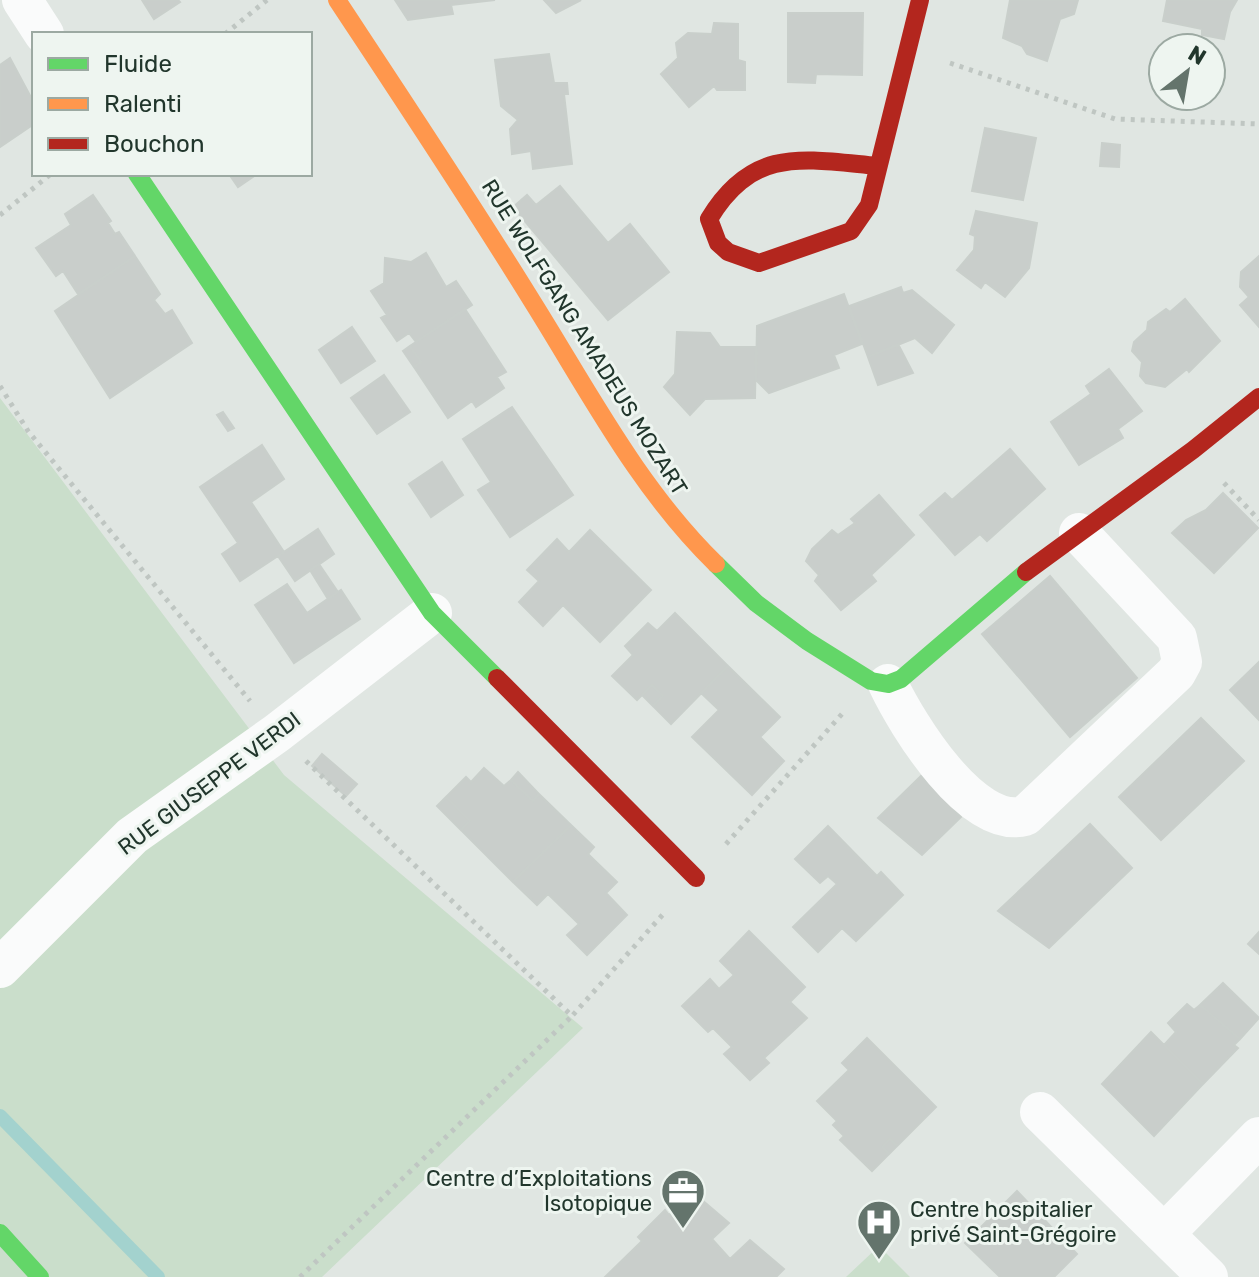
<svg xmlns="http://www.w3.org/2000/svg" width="1259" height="1277" font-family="Rubik,sans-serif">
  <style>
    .green { fill: #cadecb }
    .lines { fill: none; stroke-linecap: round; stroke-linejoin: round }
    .stream { stroke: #a3d2ce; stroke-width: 14 }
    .building { fill: #c9cecb; stroke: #c9cfcb; stroke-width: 2 }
    .path { stroke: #bfc6c2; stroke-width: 5; stroke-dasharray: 4 6; stroke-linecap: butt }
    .street { stroke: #fafbfb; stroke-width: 40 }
    .fast { stroke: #63d668; stroke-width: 18 }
    .slow { stroke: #ff974d; stroke-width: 18 }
    .jam { stroke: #b3261e; stroke-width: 18 }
    .labels { text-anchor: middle; stroke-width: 6; stroke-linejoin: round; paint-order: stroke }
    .street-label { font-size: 22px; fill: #21362c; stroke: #eef5f0 }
    .poi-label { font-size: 22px; fill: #21362c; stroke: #eef5f0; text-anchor: end }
  </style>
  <rect width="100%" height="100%" fill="#e0e6e2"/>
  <path class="green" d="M0 398 284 775 583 1028 322 1277H0Z
    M879 1246 910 1277H846Z"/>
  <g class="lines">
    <path class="stream" d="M0 1116 158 1277"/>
  </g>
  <path class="building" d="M142 0H178L180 2 154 19Z
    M395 0H495L451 5 453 14 408 20Z
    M544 0H581L556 13Z
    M1010 0H1078L1074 14 1060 19 1047 61 1027 54 1022 46 1003 38Z
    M1167 0H1237L1230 12 1224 39 1202 35V29L1163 21Z
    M788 13H863L862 75 816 74 815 83 788 82Z
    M714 23 738 24V60L745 62V90H717L714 86 689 107 661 74 678 58 676 43 688 33 712 34Z
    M549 54 554 83H567L568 94H564L572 164 533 169 531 151 512 154 510 129 518 120 501 106 495 60Z
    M10 58 34 103V124L0 147V65Z
    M985 128 1036 138 1023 200 972 191Z
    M1102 143 1120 145 1119 167 1100 166Z
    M229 174H257L238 187Z
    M560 186 608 243 630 224 669 272 608 320 513 207 527 195 536 205Z
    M93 195 111 221 108 223 115 234 119 232 135 256 78 294 63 271 56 276 36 248 71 225 65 214Z
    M976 211 1037 223 1029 268 1005 297 985 282 981 288 957 270 974 250 975 236 970 234Z
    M426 253 446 287 456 281 472 305 416 342 409 333 397 341 381 318 387 315 371 291 384 283 385 258 411 262Z
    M135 256 160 294 154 300 165 314 172 310 192 343 110 398 55 311Z
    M1259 256V327L1240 305 1249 297 1240 287 1241 272Z
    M901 287 903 293 912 290 954 325 932 353 915 338 868 357 849 306Z
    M844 294 862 344 834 355 839 368 769 393 756 380 757 326Z
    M1185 299 1220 341 1189 372 1187 369 1165 387 1146 383 1140 376 1142 362 1132 351 1134 342 1147 330 1148 322 1166 309 1170 312Z
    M465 309 506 372 497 377 504 388 476 407 472 401 448 418 414 367 421 362 410 346Z
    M352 327 375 361 341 383 319 350Z
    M677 332 710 333 720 347H756L755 398 705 399 690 415 664 387 675 374Z
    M898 344 913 373 878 385 868 357Z
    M410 346 421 362 414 367 403 351Z
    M1109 369 1142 411 1118 429 1123 438 1079 465 1051 422 1091 394 1086 386Z
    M384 375 410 412 377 434 351 398Z
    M512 407 573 495 510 537 478 490 491 482 463 439Z
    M223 412 234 428 228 431 217 415Z
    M262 445 284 479 251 502 284 552 240 581 222 554 238 543 200 487Z
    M1010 449 1045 489 987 541 980 534 955 555 920 515 945 493 952 500Z
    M442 462 463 495 431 517 409 484Z
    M1223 493 1258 528 1214 573 1172 533 1186 520 1206 510Z
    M879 495 914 535 871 575 876 581 841 610 815 581 819 575 806 561 812 549 832 530 838 535 855 523 851 519Z
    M318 529 334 554 295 581 278 556Z
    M590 530 651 590 600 642 563 605 543 626 519 602 539 581 527 570 557 539 569 552Z
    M319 564 338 592 328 599 310 570Z
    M1050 576 1137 678 1070 737 982 634Z
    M287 584 307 613 341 590 360 619 294 663 255 605Z
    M675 613 728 666 671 724 653 706 663 696 652 685 637 700 612 676 633 655 625 646 648 623 657 631Z
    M1259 662V720L1230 690Z
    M728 666 780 717 760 737 784 761 752 795 692 737 719 710 701 693Z
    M652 685 663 696 653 706 642 695Z
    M1201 718 1244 761 1161 840 1119 797Z
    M322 754 357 784 346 796 312 766Z
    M484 768 504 786 511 780 533 801 539 794 571 825 513 882 461 830 470 821 446 797 466 777 471 782Z
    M518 772 539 794 533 801 511 780Z
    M921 776 961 817 922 855 878 818Z
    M446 797 470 821 461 830 437 806Z
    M1090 824 1132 868 1049 948 998 911Z
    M571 825 594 847 588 854 617 882 606 893 627 915 587 955 567 935 579 924 548 894 537 905 513 882Z
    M828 826 877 876 881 872 903 895 856 941 842 928 818 952 793 927 837 884 828 876 820 883 795 859Z
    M749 931 805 987 790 1002 807 1018 764 1058 769 1063 750 1080 724 1054 732 1047 713 1028 708 1032 682 1006 710 979 719 989 734 975 720 961Z
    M1259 932V954L1248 944Z
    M1223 983 1259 1018 1240 1039 1200 1005Z
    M1187 1004 1194 1010 1200 1005 1240 1039 1234 1045 1238 1048 1203 1084 1164 1045 1176 1032 1168 1023Z
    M1151 1032 1203 1084 1154 1136 1102 1084Z
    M867 1038 936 1107 897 1146 890 1139 882 1147 889 1154 872 1171 840 1140 844 1136 833 1125 837 1121 817 1101 849 1070 842 1063Z
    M890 1139 897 1146 889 1154 882 1147Z
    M1017 1191 1077 1254 1054 1277H1000L965 1243Z
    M695 1194 729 1223 712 1239 730 1259 750 1240 784 1269 776 1277H605L642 1241 638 1237 665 1210 669 1215Z"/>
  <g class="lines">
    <path class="path" d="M225 34 267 0
      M950 63 1115 119 1259 124
      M0 215 51 174
      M0 386 28 431 250 701
      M1224 483 1259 520
      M306 761 572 1016 666 911
      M726 844 842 714
      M300 1277 572 1016"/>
    <path class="street" d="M22 0 44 34
      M888 684C908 726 972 830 1025 816L1176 673 1182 662 1177 638 1079 533
      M0 968 132 836 277 733 432 613
      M1040 1112 1164 1234
      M1208 1277 1164 1234 1259 1137"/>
    <path class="fast" d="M137 174 432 613 497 678
      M716 564 756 603 807 641 871 681 888 684 901 679 1026 572
      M0 1233 40 1277"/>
    <path class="slow" d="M337 0C403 100 469 199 532 301 589 392 639 489 716 564"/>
    <path class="jam" d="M877 166C804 159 753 146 709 219L718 243 728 252 759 263 851 231 869 205 920 0
      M1026 572 1193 450 1259 397
      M497 678 696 878"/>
  </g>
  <defs>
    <g id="office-pin" transform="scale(2.3)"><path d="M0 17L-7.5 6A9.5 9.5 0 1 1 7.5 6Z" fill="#64746c" stroke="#eef5f0"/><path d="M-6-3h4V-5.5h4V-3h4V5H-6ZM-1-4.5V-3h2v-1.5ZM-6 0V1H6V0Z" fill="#fff"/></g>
    <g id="hospital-pin" transform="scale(2.3)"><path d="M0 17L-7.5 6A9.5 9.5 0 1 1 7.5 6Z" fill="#64746c" stroke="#eef5f0"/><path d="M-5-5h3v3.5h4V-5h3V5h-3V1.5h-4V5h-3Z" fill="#fff"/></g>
  </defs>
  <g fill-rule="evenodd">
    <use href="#office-pin" x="683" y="1191"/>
    <use href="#hospital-pin" x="879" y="1222"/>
  </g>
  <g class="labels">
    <g class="street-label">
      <text transform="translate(585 337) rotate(58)" y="8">RUE WOLFGANG AMADEUS MOZART</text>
      <text transform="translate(209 783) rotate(-37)" y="8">RUE GIUSEPPE VERDI</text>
    </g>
    <g class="poi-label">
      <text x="652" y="1186">Centre d’Exploitations<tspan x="652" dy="25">Isotopique</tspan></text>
      <text x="910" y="1217" text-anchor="start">Centre hospitalier<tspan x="910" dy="25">privé Saint-Grégoire</tspan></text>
    </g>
  </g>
  <rect x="32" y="32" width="280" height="144" fill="#eef5f0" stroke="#9ca9a2" stroke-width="2"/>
  <rect x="48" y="58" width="40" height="12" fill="#63d668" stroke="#9ca9a2" stroke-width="2"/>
  <text x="104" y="72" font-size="24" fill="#21362c">Fluide</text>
  <rect x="48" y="98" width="40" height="12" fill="#ff974d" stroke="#9ca9a2" stroke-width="2"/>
  <text x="104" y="112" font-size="24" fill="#21362c">Ralenti</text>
  <rect x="48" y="138" width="40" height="12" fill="#b3261e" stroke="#9ca9a2" stroke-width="2"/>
  <text x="104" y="152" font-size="24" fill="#21362c">Bouchon</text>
  <g transform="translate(1187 72) rotate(31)"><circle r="38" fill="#eef5f0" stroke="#9ca9a2" stroke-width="2"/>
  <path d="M0-6L14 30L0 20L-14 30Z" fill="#64746c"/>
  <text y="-12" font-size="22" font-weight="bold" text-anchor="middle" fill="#21362c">N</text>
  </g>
</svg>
